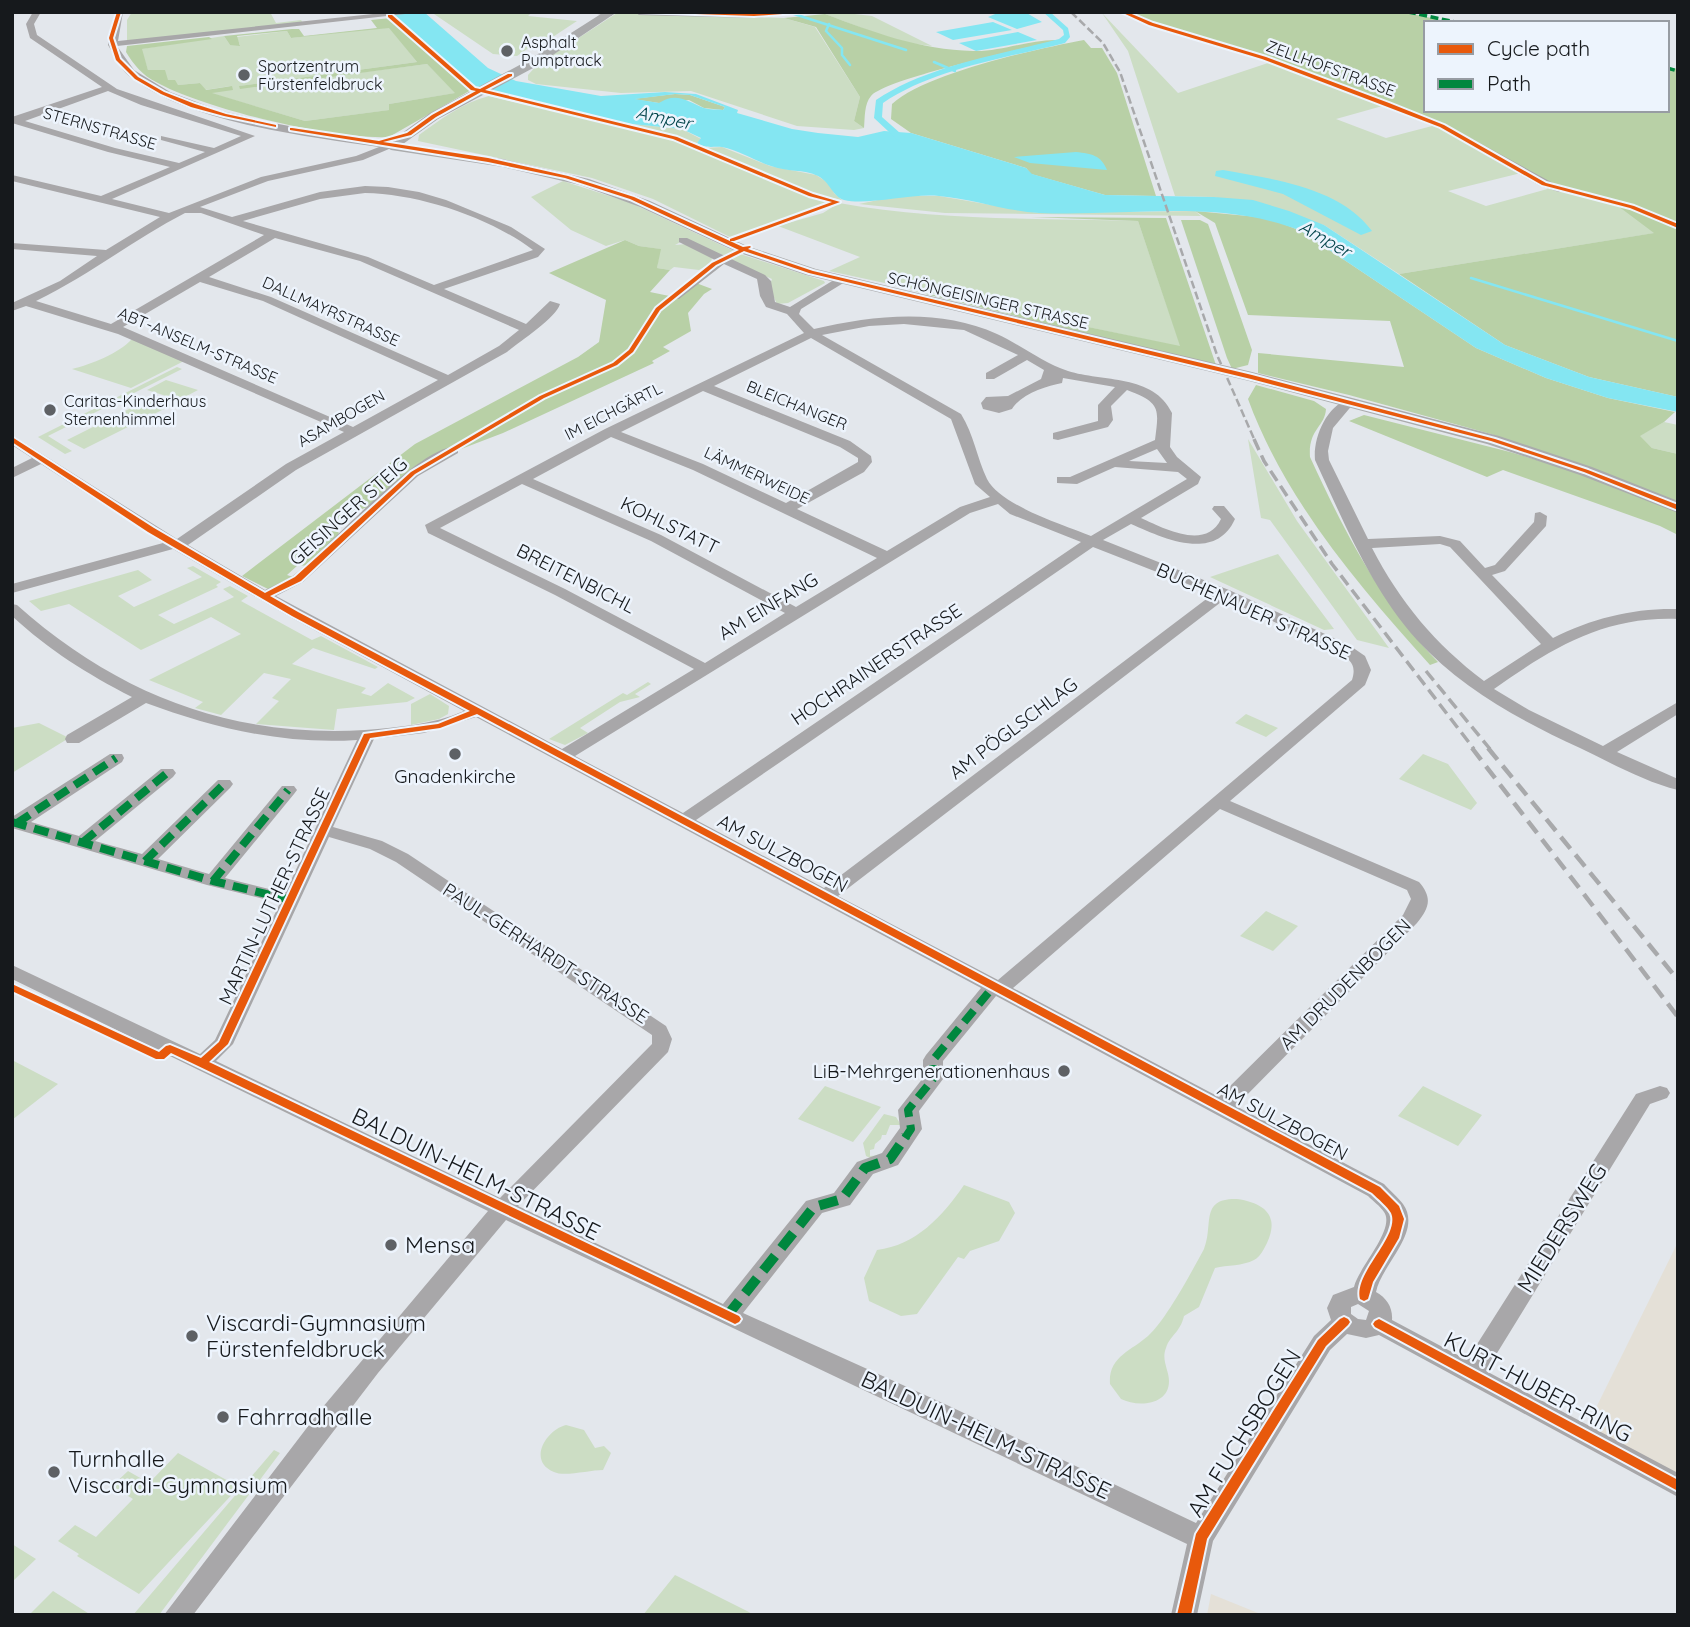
<svg xmlns="http://www.w3.org/2000/svg" width="1690" height="1627" font-family="Quicksand,sans-serif">
  <style>
    .commercial { fill: #e4e0d7 }
    .green { fill: #ccddc4 }
    .forest { fill: #b8d0a6 }
    .water { fill: #84e6f2; fill-rule: evenodd }
    .lines { fill: none; stroke-linecap: round; stroke-linejoin: round }
    .stream { stroke: #84e6f2; stroke-width: 2.5 }
    .canal { fill: #84e6f2; fill-rule: evenodd }
    .minor { fill: #a8a7a9; fill-rule: evenodd }
    .major { fill: #aaabac; fill-rule: evenodd }
    .rail-far2 { stroke: #a8a9ab; stroke-width: 2.5; stroke-dasharray: 8 3.5; stroke-linecap: butt }
    .rail-far1 { stroke: #a8a9ab; stroke-width: 3.5; stroke-dasharray: 12 6; stroke-linecap: butt }
    .rail { stroke: #a8a9ab; stroke-width: 4.5; stroke-dasharray: 15 8; stroke-linecap: butt }
    .quiet-far2 { stroke: #00873e; stroke-width: 3.5; stroke-dasharray: 8 3.5; stroke-linecap: butt }
    .quiet-far1 { stroke: #00873e; stroke-width: 8; stroke-dasharray: 15 8; stroke-linecap: butt }
    .quiet { stroke: #00873e; stroke-width: 10; stroke-dasharray: 19 10; stroke-linecap: butt }
    .cycleway-casing { stroke: #edf4fd; stroke-width: 4 }
    .cycleway { fill: #e8590c; fill-rule: evenodd }
    .poi-dot { fill: #5e6165; stroke: #edf4fd; stroke-width: 2.5 }
    .labels { text-anchor: middle; stroke-width: 5; stroke-linejoin: round; paint-order: stroke }
    .far-poi-label { font-size: 16px; fill: #16191c; stroke: #edf4fd; text-anchor: start }
    .far-street-label { font-size: 16px; fill: #16191c; stroke: #edf4fd }
    .far-water-label { font-size: 18px; font-style: italic; fill: #02444b; stroke: #edf4fd }
    .street-label { font-size: 19px; fill: #16191c; stroke: #edf4fd }
    .poi-label { font-size: 19px; fill: #16191c; stroke: #edf4fd }
    .near-street-label { font-size: 23px; fill: #16191c; stroke: #edf4fd }
    .near-poi-label { font-size: 23px; fill: #16191c; stroke: #edf4fd; text-anchor: start }
  </style>
  <rect width="100%" height="100%" fill="#e3e7ec"/>
  <path class="commercial" d="M1678 1242V1475L1587 1426Z
    M1211 1594 1263 1615H1207Z"/>
  <path class="green" d="M132 12H270L276 23 301 20 303 23 127 41V20Z
    M437 12 531 13 528 16 577 21 536 48 530 47 517 56 493 54 434 14Z
    M837 12 872 16 932 46 899 42 825 14Z
    M617 13 784 18 815 27 860 97 854 121 864 128 854 130 797 126 691 91 621 93 536 84 528 80V75L537 65Z
    M1102 13 1178 93 1271 62 1386 105 1336 119 1386 138 1436 125 1521 173 1448 191 1486 206 1551 188 1620 206 1655 233 1399 274 1324 225 1214 197 1175 196 1128 51Z
    M389 27 417 62 240 86V88L427 64 456 93 389 104 390 110 305 121 210 93 231 86 205 90 200 83 178 85 148 70 141 49 224 36 230 45H240L236 37 287 31 291 38Z
    M489 96 673 139 833 203 732 238 653 199 592 178 418 141 419 135C441 119 462 103 489 96Z
    M622 123 682 129 701 139 697 143Z
    M722 147 770 166 816 175 830 184 834 193 842 200 813 194 705 148Z
    M563 181 631 203 734 251 724 258 686 239 675 245 687 244 712 257 711 263 699 270 674 267 670 270 657 268 660 249 639 246 625 240 606 246 571 230 531 197Z
    M897 196H939L1038 213 1195 211 1201 216 945 213 859 204Z
    M839 203C937 221 1039 218 1138 221L1181 347 829 271 860 257 778 226 823 213Z
    M737 253 824 281 825 283 788 303 777 304 769 287 772 279 728 260Z
    M132 339 184 361 131 388 72 369C92 364 118 354 132 339Z
    M177 367 182 369 48 436 72 451 65 454 38 437Z
    M166 380 198 390 179 400 147 390Z
    M151 398 172 405 84 449 67 440Z
    M1664 422 1678 425V454L1652 448 1639 436Z
    M1248 439 1297 521 1389 648 1357 640 1270 520 1261 518Z
    M1278 554 1334 629 1324 630 1210 577Z
    M193 566 221 582 216 585 218 587 158 615 174 624 234 597 223 589 230 586 248 596 241 601 312 640 321 636 378 667 375 669 313 648 292 664 366 688 361 693 371 696 388 683 415 698 407 702 337 709 334 730 256 724 279 701 272 698 291 679 264 673 221 715 195 708 203 702 149 680 241 634 211 617 141 650 69 604 41 611 29 601 138 570 152 580 118 596 134 607 202 577 187 568Z
    M648 682 651 684 635 694 640 697 620 702 580 728 588 733 565 745 549 739 623 693 627 695Z
    M430 694 449 706 448 714 439 719 411 725V704Z
    M1246 714 1278 728 1266 737 1235 723Z
    M39 723 69 738 12 773V728Z
    M1423 754 1448 764 1477 803 1471 810 1399 779Z
    M1266 911 1298 926 1273 951 1240 936Z
    M12 1060 58 1084 12 1120Z
    M825 1086 881 1107 853 1142 798 1119Z
    M1423 1086 1482 1115 1458 1146 1398 1116Z
    M884 1114 896 1117 901 1125H890L886 1135H882L881 1139 875 1144 874 1149 870 1150V1156L883 1155 870 1158 866 1156 863 1143Z
    M964 1185 1009 1202 1015 1213 999 1241 970 1251 964 1259 958 1257 917 1314 901 1316 869 1301 864 1278 877 1250C916 1245 942 1217 964 1185Z
    M1237 1199C1264 1203 1280 1215 1267 1243 1264 1249 1260 1257 1254 1260 1243 1266 1227 1265 1215 1268L1199 1307 1184 1316C1180 1333 1170 1335 1166 1348 1161 1360 1169 1370 1169 1381 1169 1406 1137 1407 1121 1399L1110 1384C1108 1357 1131 1351 1148 1336 1166 1320 1192 1271 1204 1249 1214 1225 1199 1198 1237 1199Z
    M566 1425 584 1430 595 1448 604 1446 611 1453 603 1470C590 1470 564 1477 554 1472 527 1461 546 1430 566 1425Z
    M274 1450 280 1453 159 1615H133Z
    M178 1453 239 1487 139 1594 77 1556 79 1554 58 1541 75 1525 96 1537 133 1499 112 1486 128 1471 149 1483Z
    M12 1544 36 1559 12 1582Z
    M675 1575 747 1611 754 1615H643Z
    M53 1591 91 1615H29Z"/>
  <path class="forest" d="M1127 12H1403L1455 23H1426V110H1667V67L1678 69V397L1589 377 1505 345 1399 274 1654 233 1610 200 1551 185 1452 128 1269 57 1156 25Z
    M825 14C873 32 920 50 973 51 1001 52 1030 39 1059 40 1028 48 887 78 871 96 864 104 865 118 864 128L854 121 860 97 816 27 784 18Z
    M391 18 471 90 389 137C334 140 204 109 156 82 142 75 134 65 126 52L127 46 209 37 212 39 142 49 148 70H165L168 80H175L178 85 200 83 206 90 232 86 233 90 212 93 305 121 389 110V104L455 93 427 64 240 89 239 86 417 62 389 28 291 38 287 31 237 36 240 46 230 45 224 36 292 29H299L304 36 377 28 371 20Z
    M1084 40 1091 48H1102L1117 73 1156 196 1105 195 1031 174 1026 168 911 133 891 119 892 104C926 73 1036 49 1084 40Z
    M675 94 690 95 725 107 723 110 704 108 689 100 659 103 632 99Z
    M1195 211 1269 218 1301 231 1476 348 1546 378 1608 398 1675 412 1664 422 1640 436 1652 448 1678 454V502L1491 434 1349 395 1258 373V353L1404 367 1390 321 1248 315 1215 223Z
    M1031 217 1166 218 1216 365 905 289 1180 346 1138 221Z
    M1181 220H1200L1208 224 1252 350 1248 365 1232 369 1227 358Z
    M625 240 639 246 661 249 657 268 670 270 650 292 679 298 696 283 712 289 704 294 688 313 691 331 663 347 670 351 652 361 654 363 503 433 414 467 371 506 353 512 338 528 339 537 308 566 298 565 287 575 293 577 268 589 242 576 415 444 578 357 599 342 606 300 549 273Z
    M1256 385 1314 401 1326 409C1325 427 1308 429 1310 457 1345 533 1380 601 1438 662L1430 665C1359 586 1285 500 1248 399Z
    M1364 415 1510 452 1584 474 1678 511V535L1660 526 1503 470 1487 477 1349 421Z"/>
  <path class="water" d="M391 12H424L488 68 516 81 601 96 665 92 696 94 738 110 737 113 792 129 818 133 858 137 884 131 911 133 1026 168 1032 174 1105 195 1214 197 1253 200 1289 211 1324 225 1505 345 1589 377 1678 397V412L1608 398 1546 378 1476 348 1301 231C1218 198 1126 217 1039 213 1005 211 973 199 939 196 911 193 867 206 844 200 833 197 830 182 818 176 804 169 786 172 771 166 755 161 739 150 722 147 712 146 707 149 697 143L701 138 682 129 622 123 475 88ZM675 94 690 95 725 107 723 110C718 109 709 110 704 108 689 102 676 91 659 103L635 99Z
    M1000 12H1025L1042 22 1017 29 988 17Z
    M993 22 1012 30 953 40 936 32Z
    M1018 32 1037 40 976 51 959 43Z
    M1076 152C1092 154 1101 155 1107 170L1030 163 1014 157Z
    M1223 170C1272 179 1340 187 1372 231L1361 235 1283 194 1215 176 1216 171Z"/>
  <g class="lines">
    <path class="stream" d="M791 13 906 50
      M829 24 826 31 842 48V55L850 65
      M934 62 955 71
      M1471 278 1678 341"/>
    <path class="canal" d="M1043 12H1050L1068 28 1070 37 1065 43C1006 58 933 69 883 103L882 117 909 141V145H903L874 118 876 100C929 65 999 55 1059 39L1064 35 1063 30Z"/>
    <path class="minor" d="M33 12H41L34 24 37 35 117 89 255 136 112 199 169 213 261 177 356 156 379 147C304 136 189 123 129 76 120 69 114 54 108 45L115 12H123L118 41 392 12H423L117 46 134 70 170 92 218 110 268 122 396 146 363 160 268 181 200 207 232 217 320 192 365 186 388 187 419 192 446 200 511 227 545 249 538 257 444 289 526 324 550 301 560 304C556 318 520 341 507 352L296 470 188 545 265 590C274 585 285 581 294 575 324 552 424 440 458 447V453L418 476 303 582 276 596 562 749 694 669 555 595 428 533 425 525 605 429 804 333 787 314 766 307 760 296 757 279 724 264 679 299H671V295L715 260 679 242V238H687L765 275 771 281 775 302 790 307 837 278H845V282L801 309 799 314 814 329C874 315 940 308 997 334 1021 345 1043 363 1068 371 1102 382 1154 374 1172 413L1170 447 1177 457 1201 477 1198 484 1141 518C1163 528 1206 551 1221 519L1212 509 1214 506H1224L1235 519C1215 563 1163 538 1131 524L1103 540 1229 590 1349 645 1365 656 1371 670 1365 685 1230 801 1419 882C1433 898 1429 908 1417 923L1236 1106 1384 1184C1390 1191 1398 1197 1403 1204 1423 1232 1381 1265 1376 1292 1387 1298 1393 1308 1392 1320L1467 1360 1636 1094 1660 1086 1667 1088 1670 1093 1667 1098 1650 1104 1486 1371 1678 1473V1497L1379 1335 1366 1338 1347 1334 1330 1350 1213 1541 1197 1615H1171L1187 1544 506 1220 378 1373 193 1615H164L322 1408 488 1211 12 979V965L200 1054 215 1040 280 903 207 885 12 828V817L110 754H122L124 758 122 762 31 822 79 836 161 769H173L176 773 173 777 95 841 142 854 218 780H230L233 784 230 788 158 859 209 874 282 786H294L297 790 294 794 225 878 285 893 357 740C285 745 213 728 146 703L79 743H67L65 739 67 735 132 697C87 674 49 650 12 616V604L17 605C117 694 230 738 365 730 399 727 432 725 464 711L290 617 173 549 12 593V584L163 543 41 464 12 478V468L32 458 12 445V435L177 539 286 464 344 432 118 334 26 306 12 311V303L60 281 97 256 12 249V243L106 250 160 217 12 181V175L101 196 170 167 108 152 12 123V117L102 87 30 38 26 24ZM108 91 141 105 241 136 214 148 161 136V140L205 152 179 163 115 148 25 121ZM365 193C419 194 489 217 533 250L434 285 368 257 243 221 320 199ZM185 213H201L264 235 111 324 36 301C88 276 133 240 185 213ZM275 238 360 261 519 330 499 346 448 375 271 297 209 277ZM200 282 263 301 438 380 353 427 123 327ZM904 324 964 330 1018 355 986 373V379H994L1027 360 1044 370 1041 379 1008 396 986 397 981 403 983 409 999 413 1012 409C1021 394 1046 386 1062 383L1063 378 1115 387 1098 405V421L1053 433V439L1058 440 1108 427 1113 420 1111 406 1127 390C1161 403 1159 408 1155 440L1070 477H1057V483L1077 484 1115 467 1178 472 1187 479 1091 536C1064 525 1001 506 987 479 977 458 974 435 961 414L822 335 869 326ZM811 338 951 419 975 484 990 497 960 507 887 551 797 509 864 472 872 462 871 456 850 441 714 386ZM703 391 840 447 858 458V462L786 503 703 464 621 432ZM611 437 693 470 877 558 796 607 661 535 533 479ZM1157 449 1167 463 1129 461ZM522 484 651 541 785 613 705 663 565 589 440 528ZM998 504 1010 514 1081 542 683 813 575 756 970 513ZM1093 547 1213 594 824 888 696 820ZM1225 599 1337 651C1350 660 1357 664 1352 680L998 980 838 896ZM476 717 981 988 926 1055 923 1060V1078L898 1110 900 1128 882 1153 857 1162 834 1193 806 1201 723 1304 518 1206 668 1052 672 1039 666 1026 408 854 382 841 333 827 374 739 424 733ZM1220 809 1407 890 1411 899 1403 915 1219 1097 1013 988ZM329 837 370 849 396 862 652 1035V1044L500 1198 216 1061 233 1044ZM996 996 1368 1196C1373 1201 1380 1206 1384 1212 1396 1229 1358 1268 1354 1287L1333 1295 1327 1308 1331 1320 1314 1336 1196 1523 947 1405 743 1313 822 1213 850 1205 873 1174 898 1165 922 1129 919 1111 943 1079V1061ZM1358 1304 1369 1311 1366 1320 1358 1319 1351 1314V1307Z
      M583 12H615V13L611 16Z
      M635 12H812L754 18 639 15Z
      M1119 12H1131L1154 22 1267 56 1445 124 1564 189 1559 192 1540 186 1439 128 1261 60 1148 26Z
      M1348 399 1354 403 1333 428 1328 451 1329 460 1368 539 1440 536 1460 541 1485 568 1495 565 1534 522 1535 513 1540 512 1547 516 1546 526 1505 571 1492 575 1553 638C1593 618 1633 608 1678 609V619C1604 616 1552 648 1494 689L1529 710 1603 746 1678 702V714L1617 752 1678 779V790C1645 782 1611 763 1580 748 1521 721 1462 689 1417 640 1371 589 1344 522 1315 460 1313 438 1326 407 1348 399ZM1440 544 1450 547 1541 644 1484 681C1435 644 1400 602 1372 548Z"/>
    <path class="major" d="M604 12H617L535 67 438 119 403 144 503 159 589 179 650 201 747 246 816 269 1252 372 1499 436 1592 467 1678 501V513L1580 475 1487 444 1249 381 806 275 737 252 640 207 580 185 503 167 391 150 384 146 430 113 527 61Z"/>
    <path class="rail-far2" d="M1071 12 1103 43 1120 72 1217 355 1255 441"/>
    <path class="rail-far1" d="M1254 439 1264 461 1332 564 1474 749
      M1426 671 1490 749"/>
    <path class="rail" d="M1472 748 1678 1017
      M1488 748 1678 980"/>
    <path class="quiet-far2" d="M1408 12 1460 23
      M1667 68 1678 71"/>
    <path class="quiet-far1" d="M12 822 213 881 291 900
      M17 823 116 758
      M83 842 167 773
      M145 861 224 784
      M213 881 288 790
      M905 1138 911 1129 908 1110 933 1079V1060L993 987"/>
    <path class="quiet" d="M727 1316 814 1207 842 1199 865 1168 890 1159 906 1136"/>
    <g class="cycleway-casing">
      <path id="cycleway" d="M117 12H121L113 38 120 59 138 77 164 92 195 104 226 114 276 125V127L224 116 191 107 161 94 135 79 116 60 109 38Z
        M637 12 754 14 810 12 754 16Z
        M1121 12H1127L1153 23 1266 57 1389 103 1444 125 1546 183 1634 206 1678 224V228L1630 208 1542 185 1440 127 1262 59 1149 25Z
        M388 15H392L475 88 480 89 508 74H512V76L485 90 677 137 813 194 840 202 734 241H730V239L832 202 809 196 673 139 481 92 436 117 411 135 383 142 488 158 568 176 634 197 743 247 750 246 751 247 748 249 813 271 1252 375 1495 439 1588 470 1678 505V510L1584 472 1491 441 1251 379 809 273 744 251 716 265 660 310 633 352 617 365 544 398 415 474 301 581 270 596 298 612 1380 1187 1399 1206 1404 1219 1399 1238 1373 1282 1368 1299 1364 1301 1360 1299C1353 1273 1401 1236 1391 1213 1387 1206 1378 1199 1372 1193L477 714 440 728 370 738 228 1044 209 1062 739 1316 741 1319 739 1322 735 1324 731 1322 171 1053 164 1059H156L12 991V984L159 1052 166 1046 170 1045 201 1058 219 1042 364 734 438 724 470 711 292 616 148 532 12 442V437L154 528 265 593 295 577 411 472 540 396 613 363 629 350 656 308 712 263 739 250 630 199 565 178 488 162 290 130V128H292L379 141 407 133 432 115 476 91 471 90 388 17Z
        M1344 1317 1348 1319 1350 1322 1348 1325 1326 1346 1207 1539 1191 1615H1177L1196 1534 1318 1340 1340 1319Z
        M1379 1319 1678 1480V1491L1375 1327 1373 1324 1375 1321Z"/>
    </g>
    <use href="#cycleway" class="cycleway"/>
  </g>
  <g class="poi-dot">
    <circle cx="507" cy="51" r="7"/>
    <circle cx="244" cy="75" r="7"/>
    <circle cx="50" cy="410" r="7"/>
    <circle cx="455" cy="754" r="7"/>
    <circle cx="1064" cy="1071" r="7"/>
    <circle cx="391" cy="1245" r="7"/>
    <circle cx="192" cy="1336" r="7"/>
    <circle cx="223" cy="1417" r="7"/>
    <circle cx="54" cy="1472" r="7"/>
  </g>
  <g class="labels">
    <g class="far-poi-label">
      <text x="521" y="48">Asphalt<tspan x="521" dy="18">Pumptrack</tspan></text>
      <text x="258" y="72">Sportzentrum<tspan x="258" dy="18">Fürstenfeldbruck</tspan></text>
      <text x="64" y="407">Caritas-Kinderhaus<tspan x="64" dy="18">Sternenhimmel</tspan></text>
    </g>
    <g class="far-street-label">
      <text transform="translate(1331 68) rotate(20)" y="6">ZELLHOFSTRASSE</text>
      <text transform="translate(100 128) rotate(16)" y="6">STERNSTRASSE</text>
      <text transform="translate(988 300) rotate(13)" y="6">SCHÖNGEISINGER STRASSE</text>
      <text transform="translate(331 311) rotate(24)" y="6">DALLMAYRSTRASSE</text>
      <text transform="translate(198 345) rotate(23)" y="6">ABT-ANSELM-STRASSE</text>
      <text transform="translate(797 405) rotate(22)" y="6">BLEICHANGER</text>
      <text transform="translate(613 411) rotate(-27)" y="6">IM EICHGÄRTL</text>
      <text transform="translate(341 418) rotate(-30)" y="6">ASAMBOGEN</text>
      <text transform="translate(757 475) rotate(25)" y="6">LÄMMERWEIDE</text>
    </g>
    <g class="far-water-label">
      <text transform="translate(664 118) rotate(12)" y="6">Amper</text>
      <text transform="translate(1325 239) rotate(30)" y="6">Amper</text>
    </g>
    <g class="street-label">
      <text transform="translate(348 511) rotate(-42)" y="7">GEISINGER STEIG</text>
      <text transform="translate(670 525) rotate(26)" y="7">KOHLSTATT</text>
      <text transform="translate(576 578) rotate(27)" y="7">BREITENBICHL</text>
      <text transform="translate(768 606) rotate(-31)" y="7">AM EINFANG</text>
      <text transform="translate(1254 611) rotate(24)" y="7">BUCHENAUER STRASSE</text>
      <text transform="translate(876 664) rotate(-34)" y="7">HOCHRAINERSTRASSE</text>
      <text transform="translate(1013 728) rotate(-37)" y="7">AM PÖGLSCHLAG</text>
      <text transform="translate(783 853) rotate(28)" y="7">AM SULZBOGEN</text>
      <text transform="translate(274 896) rotate(-65)" y="7">MARTIN-LUTHER-STRASSE</text>
      <text transform="translate(546 953) rotate(33)" y="7">PAUL-GERHARDT-STRASSE</text>
      <text transform="translate(1345 984) rotate(-45)" y="7">AM DRUDENBOGEN</text>
      <text transform="translate(1283 1121) rotate(28)" y="7">AM SULZBOGEN</text>
    </g>
    <g class="poi-label">
      <text x="455" y="783">Gnadenkirche</text>
      <text x="1050" y="1078" text-anchor="end">LiB-Mehrgenerationenhaus</text>
    </g>
    <g class="near-street-label">
      <text transform="translate(476 1174) rotate(26)" y="8">BALDUIN-HELM-STRASSE</text>
      <text transform="translate(1562 1228) rotate(-58)" y="8">MIEDERSWEG</text>
      <text transform="translate(1538 1387) rotate(28)" y="8">KURT-HUBER-RING</text>
      <text transform="translate(1244 1433) rotate(-58)" y="8">AM FUCHSBOGEN</text>
      <text transform="translate(986 1435) rotate(25)" y="8">BALDUIN-HELM-STRASSE</text>
    </g>
    <g class="near-poi-label">
      <text x="405" y="1253">Mensa</text>
      <text x="206" y="1331">Viscardi-Gymnasium<tspan x="206" dy="26">Fürstenfeldbruck</tspan></text>
      <text x="237" y="1425">Fahrradhalle</text>
      <text x="68" y="1467">Turnhalle<tspan x="68" dy="26">Viscardi-Gymnasium</tspan></text>
    </g>
  </g>
  <rect width="1690" height="1627" fill="none" stroke="#16191c" stroke-width="28"/>
  <rect x="1424" y="21" width="245" height="91" fill="#edf4fd" stroke="#979ca3" stroke-width="2"/>
  <rect x="1438" y="44" width="35" height="10" fill="#e8590c" stroke="#979ca3" stroke-width="2"/>
  <text x="1487" y="56" font-size="21" fill="#16191c">Cycle path</text>
  <rect x="1438" y="79" width="35" height="10" fill="#00873e" stroke="#979ca3" stroke-width="2"/>
  <text x="1487" y="91" font-size="21" fill="#16191c">Path</text>
</svg>
